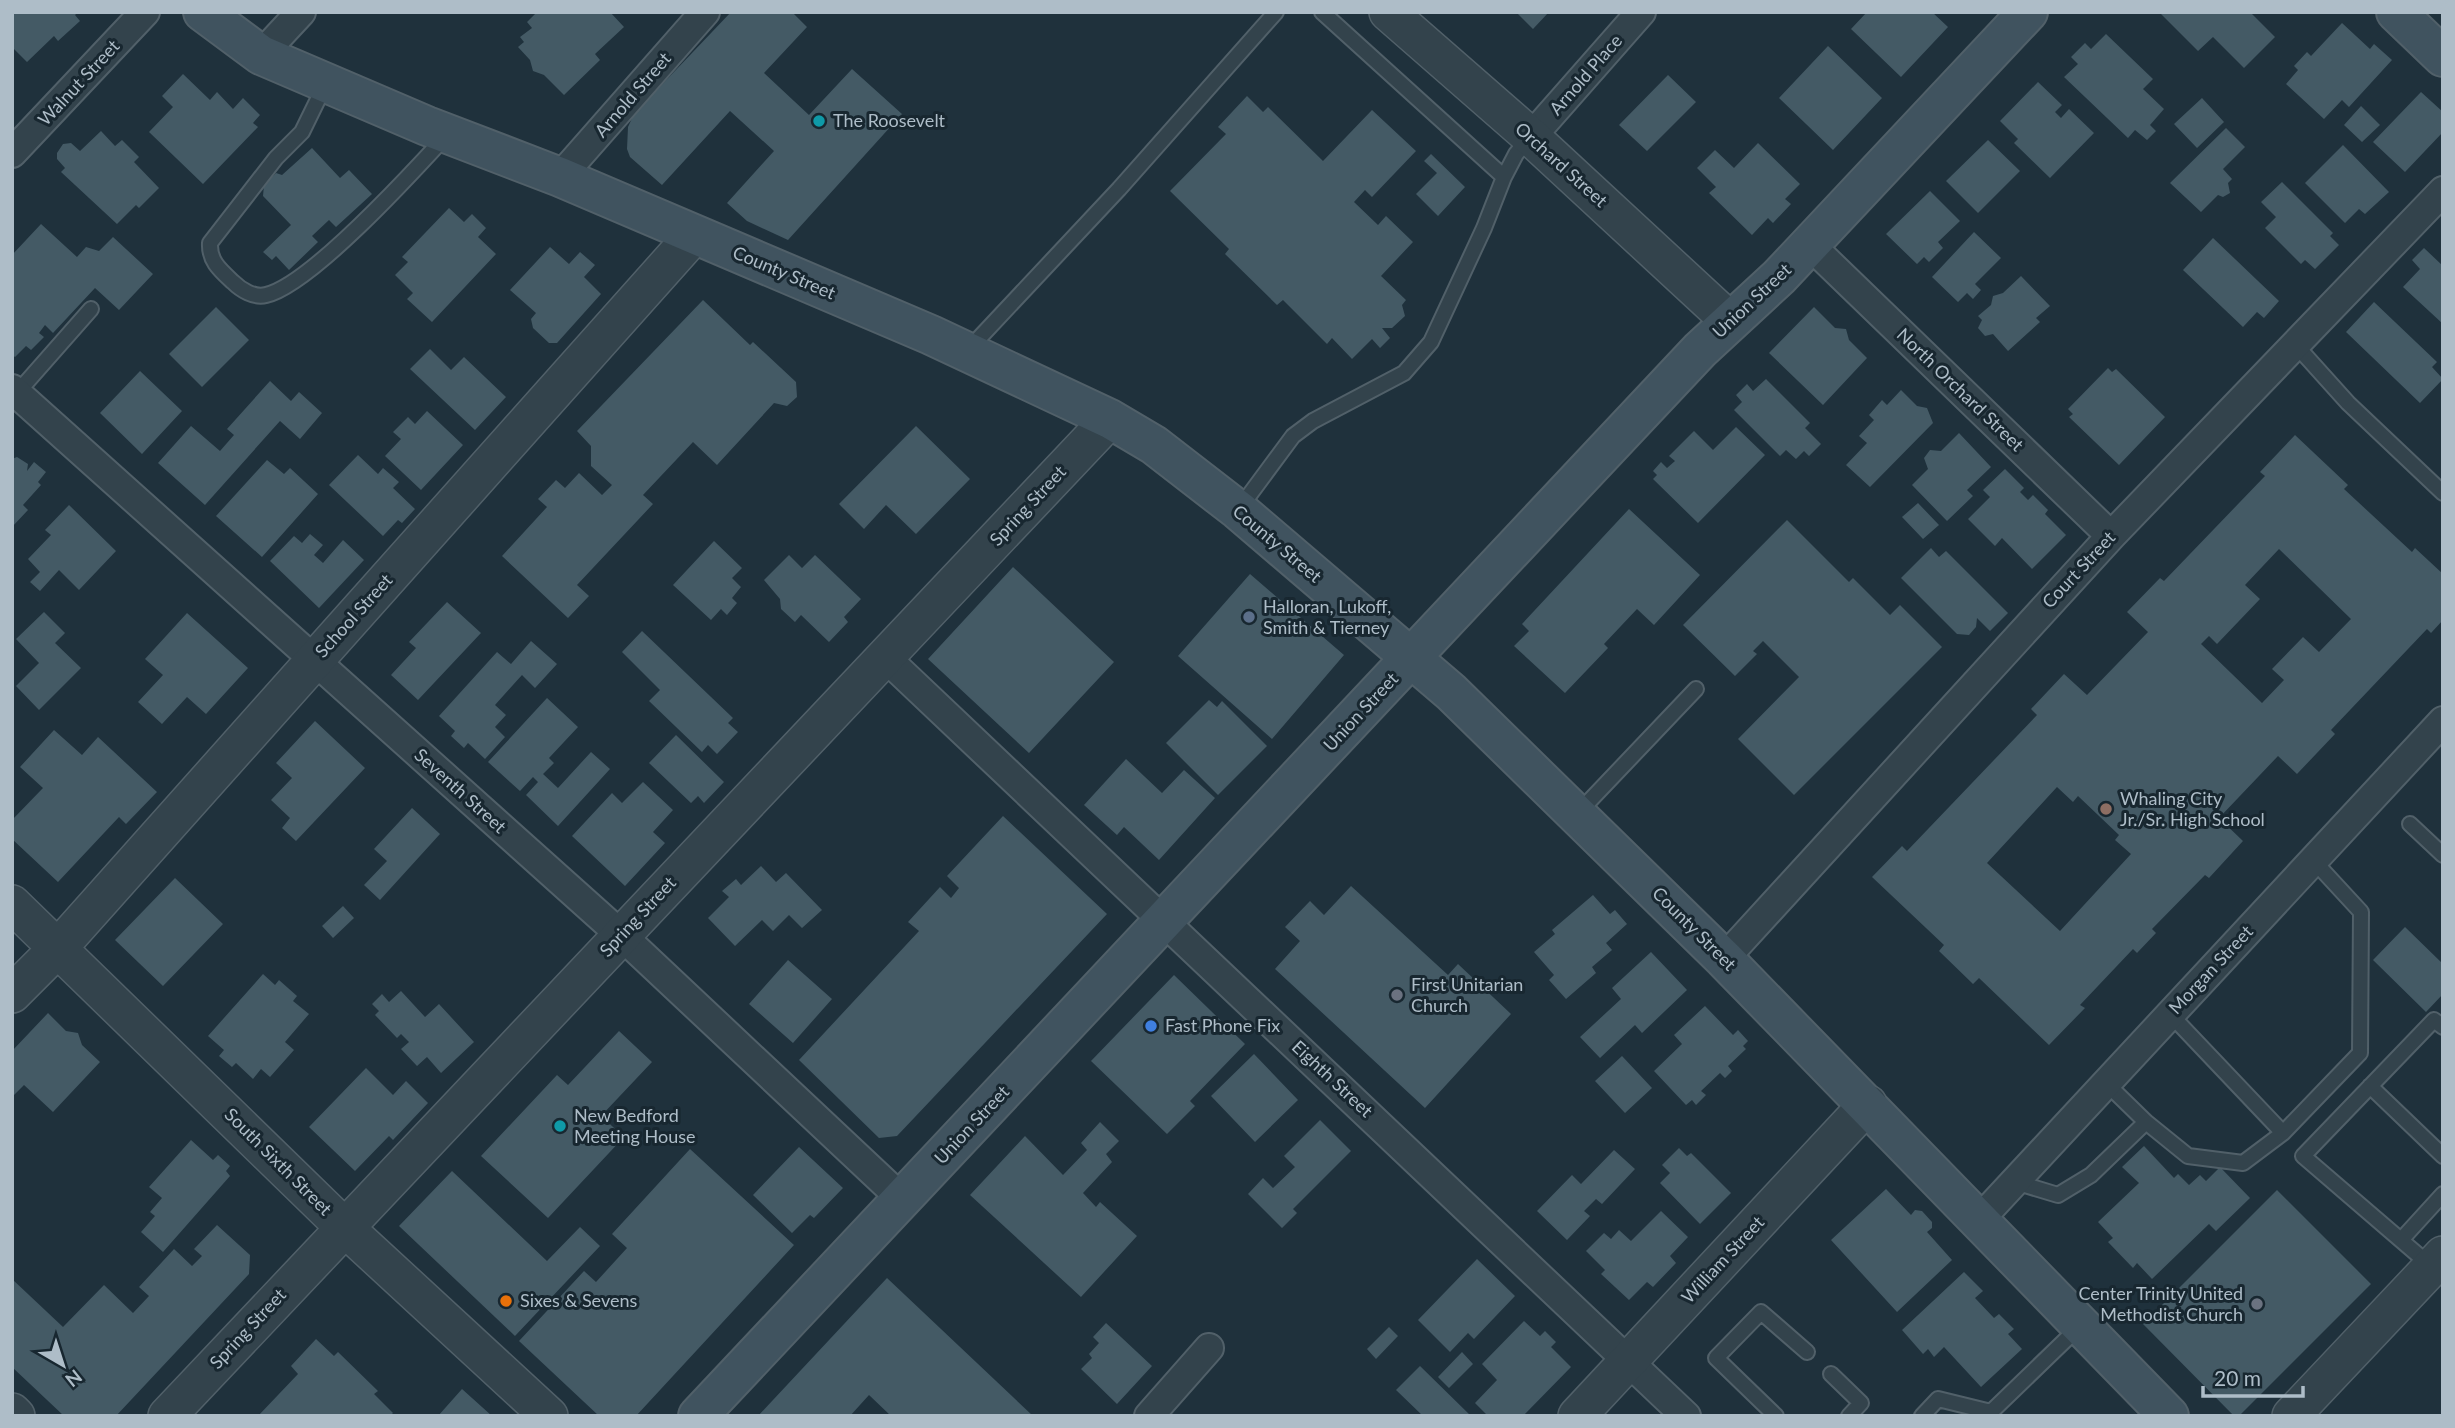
<svg xmlns="http://www.w3.org/2000/svg" width="2455" height="1428" font-family="Lato,sans-serif">
  <style>
    .building { fill: #445a65; fill-rule: evenodd }
    .lines { fill: none; stroke-linecap: round; stroke-linejoin: round }
    .service-casing { stroke: #516069; stroke-width: 18 }
    .minor-casing { stroke: #516069; stroke-width: 32 }
    .tertiary-casing { stroke: #516069; stroke-width: 40 }
    .secondary-casing { stroke: #516069; stroke-width: 42 }
    .service { stroke: #33434c; stroke-width: 14 }
    .minor { stroke: #33434c; stroke-width: 28 }
    .tertiary { stroke: #33434c; stroke-width: 37 }
    .secondary { stroke: #40535f; stroke-width: 38 }
    .culture-dot { fill: #0f9aa8; stroke: #182730; stroke-width: 2.5 }
    .service-dot { fill: #5c6f8a; stroke: #182730; stroke-width: 2.5 }
    .education-dot { fill: #8d6e63; stroke: #182730; stroke-width: 2.5 }
    .worship-dot { fill: #6b7280; stroke: #182730; stroke-width: 2.5 }
    .shop-dot { fill: #3f7fe0; stroke: #182730; stroke-width: 2.5 }
    .food-dot { fill: #e8710a; stroke: #182730; stroke-width: 2.5 }
    .labels { text-anchor: middle; stroke-width: 6; stroke-linejoin: round; paint-order: stroke }
    .street-label { font-size: 18px; fill: #aebdc8; stroke: #182730 }
    .poi-label { font-size: 18px; fill: #aebdc8; stroke: #182730; text-anchor: start }
  </style>
  <rect width="100%" height="100%" fill="#1f313c"/>
  <path class="building" d="M12 12H78L75 15 80 21 58 41 54 36 27 62 12 47Z
    M537 12H610L624 27 595 54 600 60 564 95 544 75 533 71 530 60 518 47 524 42 520 37 532 28 527 22Z
    M731 12H792L807 27 764 73 809 115 852 69 902 114 788 240 747 221 727 203 774 151 730 111 662 185 630 157 627 149 628 127 634 114Z
    M1516 12H1549L1533 29Z
    M1867 12H1932L1948 27 1901 77 1851 29Z
    M2159 12H2250L2275 37 2244 68 2213 37 2198 51Z
    M2342 23 2370 49 2374 44 2392 60 2349 107 2342 100 2324 119 2286 84 2298 70 2294 66 2307 52 2311 56Z
    M2106 34 2153 79 2143 89 2164 109 2150 125 2156 131 2147 140 2135 130 2128 138 2064 77 2078 64 2071 57 2085 43 2091 49Z
    M1828 46 1882 98 1833 150 1779 98Z
    M183 74 210 100 217 92 233 109 243 98 260 115 253 123 258 127 203 184 149 132 173 107 162 96Z
    M1668 75 1696 102 1647 151 1619 125Z
    M2038 82 2062 105 2055 112 2061 118 2069 109 2094 133 2050 178 2014 143 2018 139 2000 121Z
    M2421 92 2443 112V132L2405 172 2373 142Z
    M1247 96 1263 112 1268 107 1323 161 1372 110 1416 151 1372 197 1365 190 1354 202 1378 225 1386 216 1413 242 1381 276 1406 300 1402 305 1405 316 1392 328H1382L1390 338 1380 348 1372 339 1352 359 1332 338 1327 344 1283 300 1277 305 1225 254 1229 249 1170 191 1226 134 1218 127Z
    M2202 98 2224 122 2197 148 2174 124Z
    M2361 106 2380 125 2362 142 2344 125Z
    M2226 128 2245 147 2223 169 2232 179 2228 183 2230 193 2223 197 2218 195 2201 212 2170 183Z
    M101 131 115 146 122 140 139 157 134 162 159 188 139 208 136 205 117 224 61 172 65 168 57 159V153L63 144 71 143 80 151Z
    M1988 140 2020 171 1978 213 1946 181Z
    M1758 143 1800 184 1785 199 1791 204 1773 223 1768 218 1752 235 1709 193 1716 187 1697 168 1715 150 1734 168Z
    M2343 145 2389 192 2365 214 2359 209 2345 223 2305 183Z
    M312 148 340 178 349 170 372 194 336 227 329 220 312 236 318 242 289 270 276 256 272 260 263 252 291 225 263 196 264 185 276 173 282 175Z
    M1431 154 1465 187 1438 216 1416 194 1437 173 1424 161Z
    M2282 182 2333 233 2330 236 2339 245 2315 269 2305 260 2301 264 2265 228 2276 217 2261 202Z
    M1930 191 1960 221 1938 242 1943 248 1929 262 1924 257 1917 264 1886 234Z
    M449 208 464 222 472 214 486 228 478 237 496 254 432 322 407 299 413 293 395 275 408 262 402 257Z
    M41 224 77 257 86 247 99 251 113 237 153 274 119 310 95 288 53 333 45 325 39 333 44 337 31 350 26 346 15 357 12 355V255Z
    M1974 232 2001 258 1975 284 1981 290 1973 299 1967 293 1958 302 1932 277Z
    M2213 238 2279 301 2264 318 2257 312 2243 327 2183 270Z
    M550 247 569 264 580 252 595 265 584 277 601 294 557 343H549L533 328 531 319 536 313 510 290Z
    M2424 248 2443 266V324L2403 287 2420 269 2412 260Z
    M2021 276 2050 306 2036 318 2040 322 2008 351 1993 334 1985 336 1978 328 1982 320 1978 316 1991 305 1993 296 2003 293Z
    M703 300 750 345 753 342 796 382 797 397 787 406 774 403 717 465 693 442 643 495 653 504 577 585 589 596 568 618 502 556 547 507 538 499 556 480 565 488 579 473 602 495 612 485 591 466V446L577 431Z
    M2374 302 2437 362 2432 367 2443 379 2420 403 2346 332Z
    M216 307 249 340 202 387 169 354Z
    M1814 307 1835 328 1846 329 1849 340 1867 358 1823 405 1769 353Z
    M430 349 451 370 464 357 506 397 475 430 410 369Z
    M2108 368 2112 372 2116 369 2165 417 2119 465 2069 417 2073 414 2068 409Z
    M140 371 182 411 142 454 100 413Z
    M1766 379 1810 423 1805 428 1821 444 1809 456 1804 451 1796 459 1786 450 1780 456 1734 410 1742 402 1736 395 1747 384 1753 391Z
    M270 381 291 401 299 392 322 413 300 439 280 421 205 505 158 463 191 426 220 451 234 435 227 429Z
    M1901 390 1917 406 1927 408 1933 423 1870 487 1846 465 1867 443 1859 436 1874 420 1869 415 1882 400 1887 405Z
    M427 411 463 445 421 490 385 456 401 439 393 432 408 417 415 424Z
    M916 426 970 479 916 534 886 505 864 529 839 504Z
    M1736 427 1765 455 1698 523 1653 479 1657 475 1653 471 1661 462 1667 468 1675 461 1669 456 1694 431 1713 450Z
    M1959 433 1991 467 1967 490 1973 496 1947 521 1912 485 1928 469 1924 458 1930 450 1941 451Z
    M2295 435 2348 485 2344 489 2412 552 2415 548 2443 574V620L2431 633 2427 629 2331 730 2335 734 2297 774 2278 756 2219 818 2243 841 2209 878 2205 875 2152 929 2156 933 2137 953 2133 949 2080 1005 2085 1008 2049 1045 1979 978 1973 984 1939 951 1944 945 1872 877 1902 846 1907 851 2037 715 2031 709 2064 674 2087 695 2148 632 2127 612 2160 578 2164 581 2265 476 2260 472ZM2279 549 2351 619 2319 652 2303 637 2272 669 2284 680 2262 703 2201 644 2209 636 2217 644 2260 599 2245 585ZM2057 787 2073 802 2078 796 2119 835 2115 840 2131 854 2060 931 1987 863Z
    M358 455 378 474 383 468 399 482 393 488 415 509 402 523 398 520 383 536 329 485Z
    M17 457 28 464 27 471 34 462 46 472 38 482 41 485 23 505 28 510 12 527V459Z
    M267 460 284 474 290 468 318 494 262 557 216 516Z
    M2005 469 2024 488 2020 492 2028 500 2033 495 2048 510 2045 514 2066 535 2032 569 2002 538 1995 546 1968 519 1990 497 1983 490Z
    M1918 503 1939 525 1923 539 1902 517Z
    M69 505 116 551 79 590 59 570 40 591 30 582 40 572 28 559 51 535 45 530Z
    M1629 509 1700 575 1654 625 1637 609 1604 644 1608 648 1565 693 1514 646 1529 631 1522 624Z
    M1787 520 1849 582 1853 578 1890 615 1900 605 1942 647 1794 795 1738 739 1799 677 1763 641 1753 651 1757 654 1735 676 1683 625Z
    M310 534 323 545 314 555 323 563 343 540 364 560 319 608 270 561 294 536 302 543Z
    M714 541 742 568 732 578 741 587 732 598 737 603 727 615 721 609 711 620 673 585Z
    M1931 548 1939 557 1946 551 2008 613 1990 631 1977 618 1976 627 1969 635 1957 634 1901 578Z
    M789 555 802 568 815 555 861 599 844 617 848 622 829 642 801 615 795 622 781 609 780 599 764 580Z
    M1013 567 1114 662 1029 753 928 659Z
    M1250 574 1344 655 1272 739 1178 656Z
    M447 602 481 633 418 700 391 675 416 648 409 642Z
    M44 612 65 633 55 643 81 668 39 710 16 686 39 663 16 639Z
    M187 613 248 668 206 714 187 697 162 724 138 702 163 675 145 659Z
    M642 631 733 718 728 723 738 732 717 754 708 745 702 752 649 701 660 690 622 652Z
    M531 641 557 664 535 688 522 675 495 705 506 715 495 727 505 737 485 759 468 743 464 748 451 736 455 731 439 716 497 652 511 664Z
    M547 698 578 727 549 758 554 763 543 774 558 788 591 752 610 769 558 826 526 795 538 782 533 777 520 791 488 762Z
    M1209 700 1217 707 1222 701 1267 746 1218 795 1166 743Z
    M315 721 365 768 296 841 282 828 290 818 271 800 292 778 276 763Z
    M54 730 82 755 98 737 157 792 126 824 119 817 58 882 12 839V820L43 788 20 767Z
    M676 735 724 782 704 803 698 796 691 803 649 763Z
    M1126 759 1162 793 1184 770 1215 798 1159 860 1124 827 1117 835 1084 805Z
    M643 782 673 810 653 832 665 843 625 886 572 836 612 793 622 803Z
    M412 808 440 834 380 900 364 885 387 861 374 849Z
    M1003 816 1107 914 897 1136 879 1138 799 1060 919 931 908 922 940 887 951 898 959 888 947 876Z
    M761 866 776 882 786 873 822 910 802 928 789 915 773 931 762 920 735 946 708 918 729 897 722 891 736 879 741 885Z
    M175 878 223 924 163 986 115 940Z
    M1351 886 1448 975 1458 964 1511 1014 1425 1108 1275 969 1300 941 1285 927 1310 901 1324 915Z
    M1593 895 1610 914 1615 910 1627 924 1606 943 1612 950 1592 967 1596 973 1566 999 1549 980 1554 975 1534 952 1555 934 1552 930Z
    M343 906 354 918 333 938 322 926Z
    M2405 927 2443 964V994L2426 1012 2373 960Z
    M1651 952 1687 990 1642 1033 1635 1025 1600 1058 1580 1037 1621 999 1612 988Z
    M788 960 832 999 793 1043 749 1004Z
    M263 974 275 985 279 980 297 996 293 1001 309 1014 285 1042 294 1050 270 1077 261 1069 253 1079 236 1063 232 1067 219 1056 224 1050 208 1036Z
    M1174 975 1245 1044 1190 1101 1195 1106 1167 1134 1091 1061Z
    M401 991 425 1017 439 1004 474 1042 441 1073 427 1057 417 1066 401 1049 409 1042 401 1034 397 1038 375 1015 379 1011 372 1004 382 994 389 1002Z
    M1705 1006 1733 1035 1738 1030 1748 1041 1743 1046 1746 1049 1728 1066 1732 1071 1725 1078 1720 1073 1701 1091 1706 1095 1696 1105 1692 1100 1686 1105 1654 1071 1682 1044 1674 1035Z
    M48 1013 66 1031 78 1033 82 1045 100 1062 53 1112 24 1085 14 1095 12 1093V1051Z
    M619 1031 652 1062 601 1116 624 1137 548 1218 481 1156 557 1075 568 1085Z
    M1254 1054 1298 1100 1255 1142 1211 1096Z
    M1622 1056 1652 1088 1625 1113 1595 1081Z
    M366 1068 393 1095 406 1081 428 1103 393 1140 389 1136 355 1171 309 1127Z
    M1320 1120 1351 1151 1293 1209 1297 1213 1282 1228 1248 1194 1263 1178 1273 1188 1295 1167 1284 1156Z
    M1100 1122 1119 1141 1106 1154 1112 1162 1083 1193 1096 1207 1100 1202 1137 1236 1081 1297 970 1195 1025 1136 1063 1175 1087 1150 1081 1143Z
    M191 1140 213 1160 218 1155 230 1166 226 1171 230 1176 163 1252 141 1232 155 1216 150 1212 162 1198 149 1187Z
    M2144 1146 2174 1178 2178 1174 2189 1185 2200 1175 2206 1181 2220 1167 2250 1198 2216 1231 2209 1224 2152 1279 2137 1263 2133 1268 2108 1242 2113 1238 2098 1222 2139 1183 2122 1167Z
    M799 1147 843 1188 814 1218 810 1215 792 1233 753 1195Z
    M1679 1148 1687 1156 1691 1153 1731 1193 1700 1224 1660 1183 1670 1173 1662 1165Z
    M690 1149 794 1245 636 1416H599L519 1341 584 1271 596 1282 627 1248 612 1234Z
    M1614 1150 1635 1169 1602 1204 1596 1199 1584 1211 1590 1216 1567 1240 1537 1211 1572 1175 1581 1184Z
    M452 1171 547 1261 580 1227 600 1246 515 1336 399 1226Z
    M1886 1189 1911 1215 1915 1210 1922 1211 1932 1222V1228L1927 1232 1952 1260 1897 1312 1831 1240Z
    M2277 1190 2371 1284 2239 1416H2234L2143 1324Z
    M1661 1211 1688 1237 1670 1256 1676 1263 1653 1287 1647 1282 1629 1300 1601 1274 1605 1270 1586 1251 1604 1233 1611 1239 1619 1230 1631 1241Z
    M217 1225 250 1255 249 1274 116 1416H64L12 1367V1279L63 1327 104 1285 133 1313 149 1296 139 1287 174 1249 192 1266 202 1256 194 1249Z
    M1477 1259 1515 1296 1474 1339 1468 1333 1450 1352 1418 1320Z
    M1964 1272 1983 1291 1975 1298 1994 1318 1999 1314 2014 1329 2008 1334 2022 1349 1981 1387 1944 1347 1934 1357 1928 1349 1923 1354 1902 1330Z
    M887 1278 1033 1416H891L869 1395 850 1416H758Z
    M1524 1321 1540 1336 1545 1331 1556 1342 1551 1347 1571 1367 1523 1416H1488L1475 1403 1497 1380 1482 1364Z
    M1106 1323 1152 1366 1117 1404 1081 1369 1092 1358 1089 1354 1099 1343 1093 1337Z
    M1389 1327 1398 1336 1376 1359 1367 1349Z
    M316 1339 334 1356 338 1352 378 1391 374 1394 393 1413 390 1416H258L298 1374 291 1366Z
    M1462 1352 1473 1364 1449 1388 1438 1377Z
    M1420 1366 1471 1416H1423L1396 1390Z
    M462 1389 492 1416H438Z"/>
  <g class="lines">
    <g class="service-casing">
      <path id="service" d="M1322 12 1504 177
        M325 85 302 132 276 158 210 243C209 261 220 270 233 282 241 290 254 298 266 295 310 285 412 173 445 137
        M2294 343 2348 403 2443 493
        M968 350 1119 189 1276 12
        M17 393 91 309
        M1239 509 1293 436 1313 421 1404 373 1431 342 1484 228 1504 177 1516 154 1529 138
        M1578 813 1696 689
        M2410 824 2443 855
        M2170 1014 2283 1133
        M2106 1083 2146 1122
        M2370 1086 2443 1156
        M2015 1182 2058 1195 2091 1175 2146 1122 2188 1156 2243 1163 2283 1133 2360 1053 2361 912 2313 860
        M2401 1240 2443 1194
        M2431 1266 2303 1156 2434 1020 2443 1027
        M1831 1374 1861 1403 1849 1416
        M1776 1416 1716 1358 1761 1312 1807 1352
        M1922 1416 1938 1399 1991 1412 2080 1326"/>
    </g>
    <g class="minor-casing">
      <path id="minor" d="M261 55 301 12
        M1531 137 1641 12
        M12 153 145 12
        M560 177 705 12
        M1810 245 2111 536
        M12 389 621 935 902 1199
        M885 657 1686 1416
        M1724 959 2111 536 2443 191
        M1979 1220 2443 721
        M1149 1416 1209 1348"/>
    </g>
    <g class="tertiary-casing">
      <path id="tertiary" d="M1388 12 1531 137 1730 321
        M12 904 344 1227 549 1416
        M12 994 59 947 694 235
        M12 1412 16 1416
        M167 1416 1110 419
        M1577 1416 1868 1104
        M2291 1416 2443 1255"/>
    </g>
    <g class="secondary-casing">
      <path id="secondary" d="M203 12 261 55 427 126 560 177 931 335 1110 419 1154 445 1238 510 1451 692 1724 959 2169 1416
        M2396 12 2443 57
        M698 1416 1700 350 1779 277 2028 12"/>
    </g>
    <use href="#service" class="service"/>
    <use href="#minor" class="minor"/>
    <use href="#tertiary" class="tertiary"/>
    <use href="#secondary" class="secondary"/>
  </g>
  <g class="culture-dot">
    <circle cx="819" cy="121" r="7"/>
    <circle cx="560" cy="1126" r="7"/>
  </g>
  <circle class="service-dot" cx="1249" cy="617" r="7"/>
  <circle class="education-dot" cx="2106" cy="809" r="7"/>
  <g class="worship-dot">
    <circle cx="1397" cy="995" r="7"/>
    <circle cx="2257" cy="1304" r="7"/>
  </g>
  <circle class="shop-dot" cx="1151" cy="1026" r="7"/>
  <circle class="food-dot" cx="506" cy="1301" r="7"/>
  <g class="labels">
    <g class="street-label">
      <text transform="translate(1586 75) rotate(-49)" y="6">Arnold Place</text>
      <text transform="translate(79 83) rotate(-47)" y="6">Walnut Street</text>
      <text transform="translate(633 95) rotate(-49)" y="6">Arnold Street</text>
      <text transform="translate(1561 165) rotate(42)" y="6">Orchard Street</text>
      <text transform="translate(784 273) rotate(23)" y="6">County Street</text>
      <text transform="translate(1752 301) rotate(-43)" y="6">Union Street</text>
      <text transform="translate(1960 390) rotate(44)" y="6">North Orchard Street</text>
      <text transform="translate(1028 506) rotate(-47)" y="6">Spring Street</text>
      <text transform="translate(1277 544) rotate(40)" y="6">County Street</text>
      <text transform="translate(2079 570) rotate(-47)" y="6">Court Street</text>
      <text transform="translate(354 616) rotate(-48)" y="6">School Street</text>
      <text transform="translate(1361 712) rotate(-47)" y="6">Union Street</text>
      <text transform="translate(460 791) rotate(42)" y="6">Seventh Street</text>
      <text transform="translate(638 917) rotate(-47)" y="6">Spring Street</text>
      <text transform="translate(1694 929) rotate(45)" y="6">County Street</text>
      <text transform="translate(2211 970) rotate(-47)" y="6">Morgan Street</text>
      <text transform="translate(1332 1079) rotate(43)" y="6">Eighth Street</text>
      <text transform="translate(972 1125) rotate(-47)" y="6">Union Street</text>
      <text transform="translate(278 1162) rotate(45)" y="6">South Sixth Street</text>
      <text transform="translate(1723 1260) rotate(-47)" y="6">William Street</text>
      <text transform="translate(248 1329) rotate(-47)" y="6">Spring Street</text>
    </g>
    <g class="poi-label">
      <text x="833" y="127">The Roosevelt</text>
      <text x="1263" y="613">Halloran, Lukoff,<tspan x="1263" dy="21">Smith &amp; Tierney</tspan></text>
      <text x="2120" y="805">Whaling City<tspan x="2120" dy="21">Jr./Sr. High School</tspan></text>
      <text x="1411" y="991">First Unitarian<tspan x="1411" dy="21">Church</tspan></text>
      <text x="1165" y="1032">Fast Phone Fix</text>
      <text x="574" y="1122">New Bedford<tspan x="574" dy="21">Meeting House</tspan></text>
      <text x="2243" y="1300" text-anchor="end">Center Trinity United<tspan x="2243" dy="21">Methodist Church</tspan></text>
      <text x="520" y="1307">Sixes &amp; Sevens</text>
    </g>
  </g>
  <rect width="2455" height="1428" fill="none" stroke="#aebdc8" stroke-width="28"/>
  <g transform="translate(63 1365) rotate(141)" stroke="#182730" stroke-width="5" paint-order="stroke">
  <path d="M0-5L12 26L0 18L-12 26Z" fill="#aebdc8"/>
  <text y="-10" font-size="19" font-weight="bold" text-anchor="middle" fill="#aebdc8">N</text>
  </g>
  <path d="M2203 1386v10h100v-10" fill="none" stroke="#aebdc8" stroke-width="3.5"/>
  <text x="2214" y="1386" font-size="21" fill="#aebdc8" stroke="#182730" stroke-width="5" paint-order="stroke">20 m</text>
</svg>
